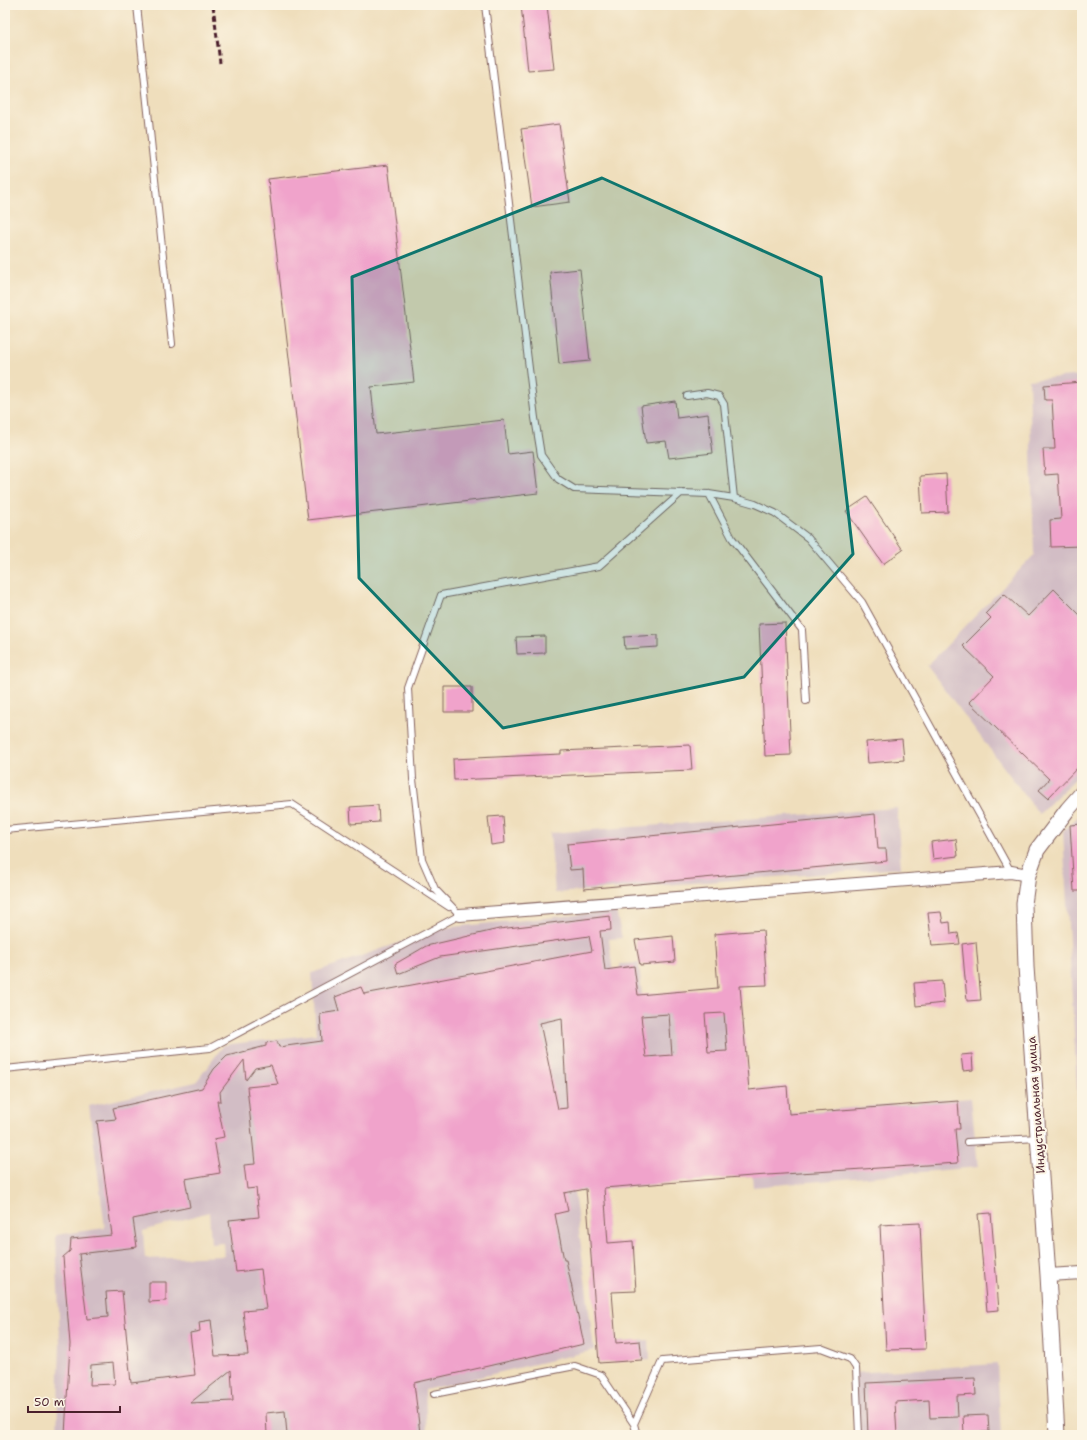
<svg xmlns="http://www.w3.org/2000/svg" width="1087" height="1440" font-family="'Shantell Sans',sans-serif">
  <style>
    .industrial { fill: #d2bdc5; fill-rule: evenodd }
    .building { fill: #f0a3cb; fill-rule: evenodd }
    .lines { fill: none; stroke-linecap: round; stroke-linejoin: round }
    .service-casing { stroke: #84625e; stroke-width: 8 }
    .minor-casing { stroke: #84625e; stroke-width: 14 }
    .tertiary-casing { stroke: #84625e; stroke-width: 17 }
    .service { stroke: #fff; stroke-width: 6 }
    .minor { stroke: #fff; stroke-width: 12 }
    .tertiary { stroke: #fff; stroke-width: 15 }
    .rail { stroke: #4a1f2b; stroke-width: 3; stroke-dasharray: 6 3; stroke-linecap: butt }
    .marked { fill: #0f766e; fill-opacity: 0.2; stroke: #0f766e; stroke-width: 3; stroke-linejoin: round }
    .labels { text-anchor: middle; stroke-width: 4; stroke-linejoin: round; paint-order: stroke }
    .street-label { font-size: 12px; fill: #4a1f2b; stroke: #fcf5e5 }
  </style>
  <rect width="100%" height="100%" fill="#fcf5e5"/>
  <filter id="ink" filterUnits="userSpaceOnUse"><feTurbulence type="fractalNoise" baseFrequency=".025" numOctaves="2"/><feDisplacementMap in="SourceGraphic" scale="8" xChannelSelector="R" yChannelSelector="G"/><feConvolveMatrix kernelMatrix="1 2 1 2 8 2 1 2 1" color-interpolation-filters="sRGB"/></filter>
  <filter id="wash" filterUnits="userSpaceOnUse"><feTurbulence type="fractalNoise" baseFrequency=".012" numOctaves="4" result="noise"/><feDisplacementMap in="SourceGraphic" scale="16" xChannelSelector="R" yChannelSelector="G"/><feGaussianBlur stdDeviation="0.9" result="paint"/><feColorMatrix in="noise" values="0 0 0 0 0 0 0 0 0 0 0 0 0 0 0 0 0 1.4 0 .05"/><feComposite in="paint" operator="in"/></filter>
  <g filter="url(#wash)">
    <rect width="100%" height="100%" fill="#efdebc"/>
    <path class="industrial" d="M1082 375V772L1039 814 927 666 1034 555 1029 380Z
      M897 808 901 868 555 893 550 833Z
      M1082 813V1181L1063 831Z
      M616 911 622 938 609 939 618 1018 626 1025 620 964 639 963 642 995 740 986 749 1089 787 1086 789 1113 971 1098 978 1167 753 1187 752 1176 604 1189 616 1342 649 1340 650 1359 599 1363 586 1191H574L594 1350 425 1390 427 1435H57L60 1343 56 1235 105 1228 89 1106 196 1082 224 1045 316 1034 312 973 442 928ZM209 1212 211 1244 223 1243 224 1256 145 1259 143 1231Z
      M997 1364 1001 1435H855L853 1373Z"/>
    <g id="blocks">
      <path class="building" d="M521 5H547L554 69 528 71Z
        M559 124 570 202 532 207 521 129Z
        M388 165 414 382 371 387 376 434 504 420 508 454 533 451 538 493 308 520 268 179Z
        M580 269 590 361 559 364 550 272Z
        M1082 382V546L1051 547 1050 520 1061 519 1058 474 1045 475 1043 449H1055L1052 400H1045L1044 385Z
        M675 401 677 418 708 414 713 453 669 458 666 441 646 443 641 406Z
        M946 474 948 512 922 513 920 476Z
        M867 497 903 550 883 564 846 511Z
        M1054 589 1082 617V763L1048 798 1039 790 1049 779 969 702 994 676 963 646 991 618 986 613 1004 594 1028 616Z
        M785 623 791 755 765 756 759 624Z
        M658 635V647L625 649 624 637Z
        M545 636V653L517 654 516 637Z
        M444 687H472V712H444Z
        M902 739 904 760 868 763 866 742Z
        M690 745 692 770 454 780 453 759 561 754V751Z
        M378 805 379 822 351 824 350 807Z
        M875 814 878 849H886L887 861 584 889 583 869 570 870 567 844Z
        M503 816 505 843 491 845 488 817Z
        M1082 824V891H1074L1070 825Z
        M956 839 958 856 933 859 931 842Z
        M941 912 943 923 950 922 951 934 958 933 960 944 932 946 928 913Z
        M610 916 611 930 600 931 605 970 634 966 638 995 718 988 714 934 763 930 767 985 740 986 749 1090 787 1086 789 1114 958 1101 960 1129H955L958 1163 752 1176 604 1188 608 1243 633 1241 636 1291 612 1292 616 1343 640 1341 642 1360 599 1363 586 1189 564 1193 568 1211 555 1214 564 1260H566L584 1344 414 1383 420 1433 404 1435H287L285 1411 266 1413 267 1435H65L70 1344 63 1257 70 1251 71 1239 112 1235 97 1121 116 1119 113 1108 202 1088 214 1069 227 1056 266 1046V1043L277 1041 279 1047 322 1041 320 1014 339 1011 335 997 361 987 364 994 592 951 589 936 440 957 398 974 395 964 426 946 499 929ZM724 1013 727 1051 708 1052 705 1014ZM669 1014 672 1055 646 1057 641 1016ZM562 1018 567 1108 558 1109 540 1023ZM244 1060 246 1080 255 1068 271 1065 278 1084 247 1087 255 1164 244 1165 247 1189 256 1188 259 1217 229 1220 236 1272 261 1269 266 1309 243 1311 248 1355 215 1356 211 1320 199 1322 200 1331 190 1333 195 1375 131 1383 122 1291 106 1292 108 1317 87 1319 79 1254 137 1247 133 1219 190 1207 185 1179 220 1173 214 1139 224 1137 217 1101H221L220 1092ZM113 1363 115 1384 90 1385 91 1365ZM231 1370 233 1401 190 1403Z
        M673 936 675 962 640 965 635 940Z
        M976 942 981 1000 967 1001 962 944Z
        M942 981 944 1003 916 1006 914 983Z
        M972 1054 973 1070 963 1071 961 1055Z
        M991 1213 999 1310 987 1311 978 1214Z
        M920 1223 926 1349 886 1350 880 1225Z
        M149 1282H166V1301L149 1302Z
        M975 1378 976 1395 957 1396 958 1417 930 1418 929 1400 895 1402 897 1435H868L866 1383Z
        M988 1415 989 1432 964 1433 963 1416Z"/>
    </g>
  </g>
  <g filter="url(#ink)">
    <use href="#blocks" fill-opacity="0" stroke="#84625e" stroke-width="1"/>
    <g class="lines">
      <g class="service-casing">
        <path id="service" d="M137 5 172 344
          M485 5 535 418 541 455 558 479 574 489 709 494 734 498 755 504 775 513 808 538 862 602 1011 872
          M687 396 707 393 719 396 724 404 734 498
          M709 494 732 538 802 630 806 701
          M5 830 292 804 449 907
          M460 915 435 889 422 859 413 779 408 688 441 595 599 566 681 493
          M5 1069 210 1048 460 915
          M967 1142 1038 1138
          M434 1394 575 1366 601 1375 634 1424 637 1435
          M634 1424 662 1361 821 1348 850 1359 856 1368 859 1435"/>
      </g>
      <g class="minor-casing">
        <path id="minor" d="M460 915 1011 872 1028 875
          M1048 1275 1082 1273"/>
      </g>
      <g class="tertiary-casing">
        <path id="tertiary" d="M1057 1435 1048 1275 1026 967 1024 904 1028 875 1037 850 1068 809 1082 793"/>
      </g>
      <use href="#service" class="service"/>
      <use href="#minor" class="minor"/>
      <use href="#tertiary" class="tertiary"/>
      <path class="rail" d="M213 5 220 63
        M259 5V6"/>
    </g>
  </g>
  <path class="marked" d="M602 178 821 277 853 554 744 677 503 728 359 578 352 277Z"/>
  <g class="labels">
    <g class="street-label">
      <text transform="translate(1036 1105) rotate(-94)" y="4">Индустриальная улица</text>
    </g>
  </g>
  <rect width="1087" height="1440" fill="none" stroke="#fcf5e5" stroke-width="20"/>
  <path d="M28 1406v6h92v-6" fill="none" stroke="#4a1f2b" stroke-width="2"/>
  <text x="34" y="1406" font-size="12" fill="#4a1f2b" stroke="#fcf5e5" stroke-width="3" paint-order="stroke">50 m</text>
</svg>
